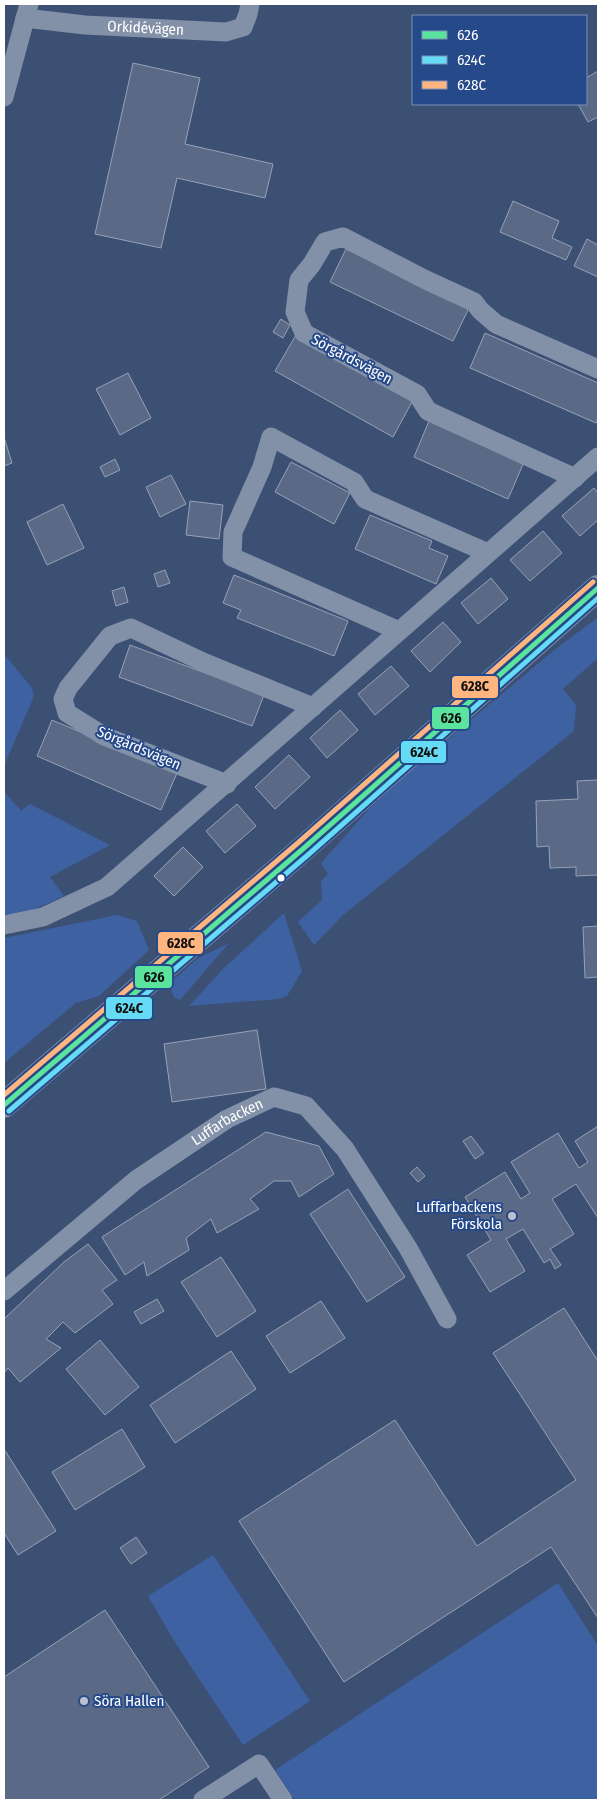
<svg xmlns="http://www.w3.org/2000/svg" width="602" height="1804" font-family="'Fira Sans Condensed',sans-serif">
  <style>
    .green { fill: #3e61a1 }
    .building { fill: #5a6985; stroke: #97a2b7 }
    .lines { fill: none; stroke-linecap: round; stroke-linejoin: round }
    .street { stroke: #8391a8; stroke-width: 19 }
    .secondary { stroke: #7f8ca4; stroke-width: 26 }
    .bus-1-casing { stroke: #26498a; stroke-width: 9 }
    .bus-2-casing { stroke: #26498a; stroke-width: 9 }
    .bus-3-casing { stroke: #26498a; stroke-width: 9 }
    .bus-1 { stroke: #5ae49d; stroke-width: 5 }
    .bus-2 { stroke: #66dbf5; stroke-width: 5 }
    .bus-3 { stroke: #ffb580; stroke-width: 5 }
    .bus-dot { fill: #fff; stroke: #26498a; stroke-width: 2 }
    .poi-dot { fill: #bbc2ce; stroke: #26498a; stroke-width: 2 }
    .labels { text-anchor: middle; stroke-width: 4; stroke-linejoin: round; paint-order: stroke }
    .street-label { font-size: 15px; fill: #fff; stroke: #26498a }
    .poi-label { font-size: 15px; fill: #fff; stroke: #26498a; text-anchor: end }
    .line-badge { stroke: #26498a; stroke-width: 2 }
    .pale-badge-label { font-size: 14px; text-anchor: middle; font-weight: bold; fill: #111 }
  </style>
  <rect width="100%" height="100%" fill="#3c5074"/>
  <path class="green" d="M598 617V658L563 689 576 705 574 731 343 915 314 945 298 922 322 900 321 881 328 874 321 863 370 808 413 768 557 648Z
    M4 654 32 688 34 696 4 766Z
    M4 791 21 811 30 804 110 845 50 877 64 896 21 915 4 914Z
    M284 913 302 971 287 996 278 999 189 1006 224 968Z
    M117 915 137 921 149 950 99 996 76 1003 4 1063V938Z
    M229 943 180 1000 174 997 169 984 197 959Z
    M213 1555 310 1701 243 1745 176 1644 148 1596Z
    M558 1583 598 1646V1800H295L275 1770Z"/>
  <path class="building" d="M133 63 200 78 185 144 273 164 265 198 177 178 161 248 95 234Z
    M598 71V117L588 122 578 104H586V78Z
    M513 201 559 221 552 238 572 247 566 260 500 232Z
    M587 239 598 245V277L574 266Z
    M346 249 469 308 453 341 330 282Z
    M281 319 290 325 283 338 273 332Z
    M485 333 598 383V418L596 423 470 368Z
    M296 335 413 400 393 437 275 371Z
    M128 373 151 418 120 435 96 389Z
    M429 421 524 462 508 499 414 457Z
    M4 437 12 463 4 466Z
    M115 459 120 470 105 477 100 467Z
    M291 462 350 493 334 524 275 492Z
    M171 475 186 504 160 517 146 487Z
    M594 488 598 493V520L580 536 562 516Z
    M190 501 223 505 219 539 186 535Z
    M63 504 84 548 47 565 27 522Z
    M370 515 432 541 429 548 448 556 436 584 355 549Z
    M543 531 562 553 530 581 510 560Z
    M165 570 170 583 158 587 154 574Z
    M234 575 348 621 334 656 237 618 241 610 223 603Z
    M491 578 508 599 478 624 461 603Z
    M124 587 128 602 116 606 112 591Z
    M443 622 461 642 430 672 411 651Z
    M130 645 264 695 252 726 119 677Z
    M391 666 409 686 375 715 358 694Z
    M340 710 358 730 327 758 310 738Z
    M52 720 177 773 161 810 37 756Z
    M289 755 310 777 275 809 255 787Z
    M598 780V875L576 876V867L550 868 549 846 537 847 536 801 578 799 577 781Z
    M237 804 256 826 225 853 206 831Z
    M183 847 203 867 174 896 154 876Z
    M598 926V977L585 978 583 927Z
    M257 1030 266 1089 172 1102 164 1044Z
    M598 1126V1218L576 1184 552 1199 574 1234 550 1249 561 1265 555 1269 550 1259 544 1263 523 1229 506 1239 525 1271 490 1292 467 1255 491 1240 465 1197 505 1172 521 1199 530 1193 511 1162 558 1133 579 1168 588 1162 575 1141Z
    M266 1132 319 1146 334 1174 299 1197 291 1181H274L250 1199 259 1209 217 1233 211 1219 186 1238 189 1250 147 1276 144 1262 125 1275 102 1237Z
    M471 1136 484 1153 475 1159 463 1141Z
    M417 1167 425 1176 418 1182 410 1173Z
    M348 1189 405 1277 367 1302 310 1214Z
    M88 1244 117 1280 102 1290 113 1304 75 1333 63 1322 46 1339 61 1348 20 1382 8 1368 4 1373V1319L64 1262Z
    M221 1257 256 1311 217 1337 181 1282Z
    M157 1299 164 1311 141 1324 134 1312Z
    M321 1301 345 1338 290 1373 266 1336Z
    M564 1308 598 1361V1618L551 1547 344 1682 239 1521 395 1420 477 1546 576 1480 493 1353Z
    M100 1340 139 1387 105 1415 66 1369Z
    M231 1351 256 1389 175 1443 150 1405Z
    M122 1429 145 1467 75 1510 52 1472Z
    M4 1449 56 1531 18 1555 4 1533Z
    M136 1537 147 1553 131 1564 120 1548Z
    M105 1610 209 1767 159 1800H4V1677Z"/>
  <g class="lines">
    <g class="street">
      <path id="s1" d="M25 18 85 25 226 32 243 27 248 14 250 4"/>
      <path d="M4 97 29 4"/>
      <path d="M575 478 428 411 417 394 304 333 295 312 299 280 312 264 325 242 343 237 426 280 474 302 480 310 496 324 598 369"/>
      <path d="M399 631 232 557 233 532 262 467 271 437 354 482 365 499 488 553"/>
      <path d="M227 784 104 736 67 713 63 699 68 688 110 636 131 628 203 662 313 707"/>
      <path d="M4 925 43 917 107 887 598 457"/>
      <path id="s2" d="M4 1291 136 1180 227 1119 274 1097 306 1106 345 1149 408 1248 447 1319"/>
      <path d="M203 1800 259 1764 283 1800"/>
    </g>
    <path class="secondary" d="M4 1105 304 848 598 588"/>
    <g class="bus-1-casing">
      <path id="bus-1" d="M4 1105 304 848 598 588"/>
    </g>
    <g class="bus-2-casing">
      <path id="bus-2" d="M9 1111 309 854 598 598"/>
    </g>
    <g class="bus-3-casing">
      <path id="bus-3" d="M4 1095 299 842 593 582"/>
    </g>
    <use href="#bus-1" class="bus-1"/>
    <use href="#bus-2" class="bus-2"/>
    <use href="#bus-3" class="bus-3"/>
  </g>
  <circle class="bus-dot" cx="281" cy="878" r="4.5"/>
  <g class="poi-dot">
    <circle cx="512" cy="1216" r="5"/>
    <circle cx="84" cy="1701" r="5"/>
  </g>
  <g class="labels">
    <g class="street-label">
      <text dy="5" stroke="none"><textPath href="#s1" startOffset="121">Orkidévägen</textPath></text>
      <text transform="translate(352 359) rotate(28)" y="5">Sörgårdsvägen</text>
      <text transform="translate(139 748) rotate(23)" y="5">Sörgårdsvägen</text>
      <text dy="5" stroke="none"><textPath href="#s2" startOffset="281">Luffarbacken</textPath></text>
    </g>
    <g class="poi-label">
      <text x="502" y="1212">Luffarbackens<tspan x="502" dy="17">Förskola</tspan></text>
      <text x="94" y="1706" text-anchor="start">Söra Hallen</text>
    </g>
  </g>
  <g class="line-badge">
    <rect x="451" y="675" width="48" height="24" rx="5" fill="#ffb580"/>
    <rect x="431" y="706" width="39" height="24" rx="5" fill="#5ae49d"/>
    <rect x="400" y="740" width="47" height="24" rx="5" fill="#66dbf5"/>
    <rect x="157" y="931" width="47" height="24" rx="5" fill="#ffb580"/>
    <rect x="134" y="965" width="39" height="24" rx="5" fill="#5ae49d"/>
    <rect x="105" y="996" width="48" height="24" rx="5" fill="#66dbf5"/>
  </g>
  <g class="pale-badge-label">
    <text x="475" y="691">628C</text>
    <text x="451" y="723">626</text>
    <text x="424" y="757">624C</text>
    <text x="181" y="948">628C</text>
    <text x="154" y="982">626</text>
    <text x="129" y="1013">624C</text>
  </g>
  <rect width="602" height="1804" fill="none" stroke="#ffffff" stroke-width="10"/>
  <rect x="412" y="15" width="175" height="90" fill="#26498a" stroke="#7d92b9"/>
  <rect x="422" y="31" width="25" height="8" fill="#5ae49d" stroke="#7d92b9"/>
  <text x="457" y="40" font-size="15" fill="#ffffff">626</text>
  <rect x="422" y="56" width="25" height="8" fill="#66dbf5" stroke="#7d92b9"/>
  <text x="457" y="65" font-size="15" fill="#ffffff">624C</text>
  <rect x="422" y="81" width="25" height="8" fill="#ffb580" stroke="#7d92b9"/>
  <text x="457" y="90" font-size="15" fill="#ffffff">628C</text>
</svg>
